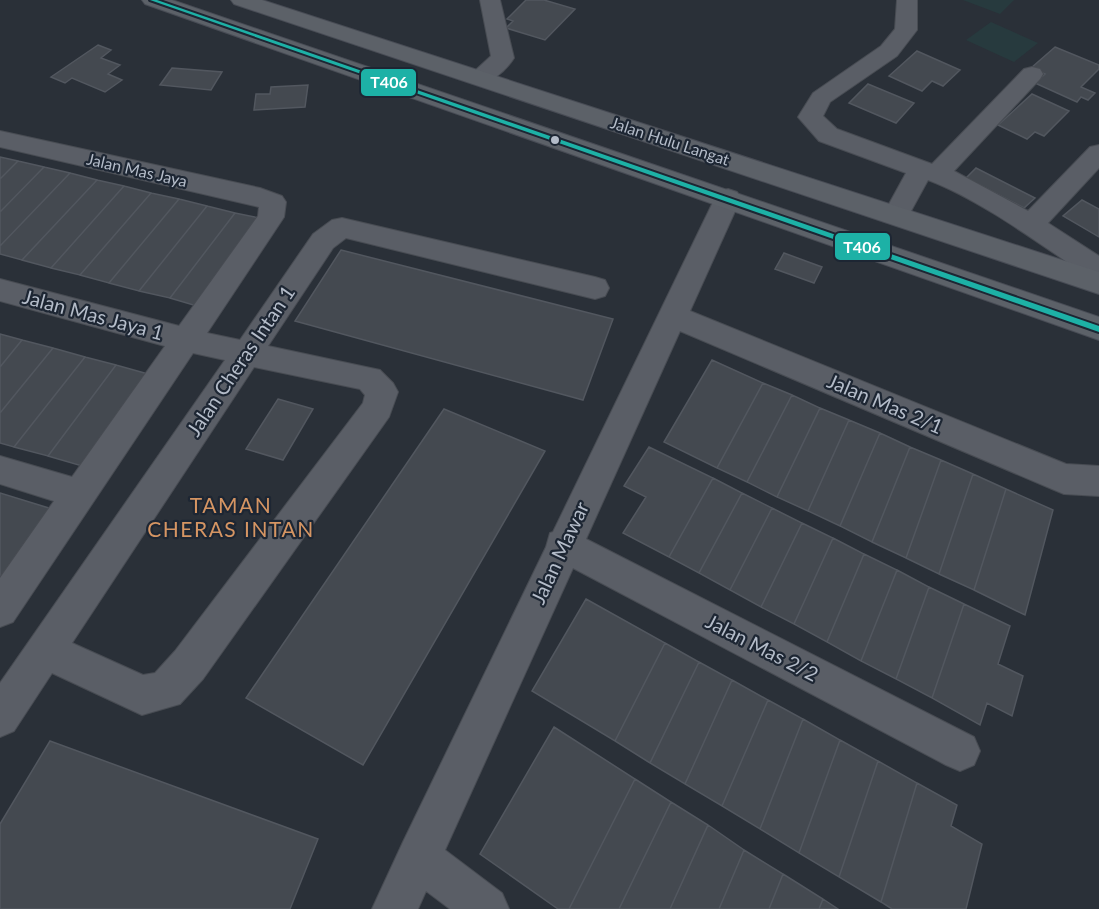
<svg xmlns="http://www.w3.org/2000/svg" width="1099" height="909" font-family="Lato,sans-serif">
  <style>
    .green { fill: #273a3e }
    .building { fill: #444950; stroke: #52575f; stroke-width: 1.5 }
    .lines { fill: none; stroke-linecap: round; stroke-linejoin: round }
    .minor-casing { stroke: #484c53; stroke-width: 2 }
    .major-casing { stroke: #484c55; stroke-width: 2 }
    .minor { fill: #5a5e66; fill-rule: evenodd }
    .major { fill: #5c6168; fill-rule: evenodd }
    .bus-1-casing { stroke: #1d2633; stroke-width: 4 }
    .bus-1 { fill: #1db1a6; fill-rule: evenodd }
    .bus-dot { fill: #b4bcc9; stroke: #1d2633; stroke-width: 2 }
    .labels { text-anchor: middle; stroke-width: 4.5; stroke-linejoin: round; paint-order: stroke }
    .far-street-label { font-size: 16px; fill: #b4bcc9; stroke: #1d2633 }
    .street-label { font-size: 20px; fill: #b4bcc9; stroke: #1d2633 }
    .neighbourhood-label { font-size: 21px; letter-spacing: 1.5px; fill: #d59563; stroke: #1d2633 }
    .line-badge { stroke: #1d2633; stroke-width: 2 }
    .badge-label { font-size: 16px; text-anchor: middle; font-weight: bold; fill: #fff }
  </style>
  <rect width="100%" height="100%" fill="#2a3038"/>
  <path class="green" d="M963 0H1014L1000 14Z
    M991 22 1038 43 1014 62 966 40Z"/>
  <path class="building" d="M526 0H544L575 9 545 40 506 28 513 21 507 19Z
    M98 45 111 50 101 58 120 65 108 74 122 80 105 92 72 78 65 83 51 77Z
    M1055 47 1099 65V69L1081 87 1095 93 1088 100 1081 97 1077 102 1035 83 1045 74 1031 68Z
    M917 51 960 70 943 86 932 81 922 91 889 76Z
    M172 68 222 72 211 90 160 85Z
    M868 84 914 103 896 123 849 103Z
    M308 85 305 107 254 110 256 94H270L271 87Z
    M1032 94 1069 111 1044 136 1035 132 1027 139 998 125Z
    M0 157 18 161 0 179Z
    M18 161 44 167 0 212V179Z
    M44 167 70 173 0 246V212Z
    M976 168 1035 198 1024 208 966 178Z
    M70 173 97 180 22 260 0 254V246Z
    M97 180 124 186 51 268 22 260Z
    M124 186 151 193 80 275 51 268Z
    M151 193 179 199 109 283 80 275Z
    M179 199 207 206 139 291 109 283Z
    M1082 200 1099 209V237L1063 216Z
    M207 206 235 213 170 298 139 291Z
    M235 213 264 219 200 307 170 298Z
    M341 250 613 319 583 400 295 321Z
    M784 253 822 267 814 283 775 269Z
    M0 334 22 340 0 367Z
    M22 340 53 348 0 413V367Z
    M53 348 85 357 14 447 0 443V413Z
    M85 357 116 365 48 456 14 447Z
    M712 360 763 383 717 468 664 442Z
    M116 365 148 374 82 466 48 456Z
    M763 383 792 395 747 482 717 468Z
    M792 395 820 408 777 497 747 482Z
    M278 399 313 409 283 460 246 449Z
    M820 408 849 420 808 511 777 497Z
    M444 409 545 451 363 765 246 698Z
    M849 420 880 433 840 526 808 511Z
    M880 433 910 447 872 542 840 526Z
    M649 447 713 478 669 557 623 533 646 497 624 486Z
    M910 447 941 460 906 558 872 542Z
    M941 460 973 474 939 574 906 558Z
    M973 474 1006 489 974 590 939 574Z
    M713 478 742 493 699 573 669 557Z
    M1006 489 1053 510 1025 615 974 590Z
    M0 493 52 509 0 581Z
    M742 493 772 508 730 590 699 573Z
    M772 508 802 523 761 607 730 590Z
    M802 523 833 538 794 624 761 607Z
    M833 538 864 554 827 642 794 624Z
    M864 554 897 570 861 661 827 642Z
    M897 570 929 587 896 679 861 661Z
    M929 587 964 604 932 698 896 679Z
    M586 599 665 643 615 741 532 691Z
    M964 604 1010 626 998 664 1023 676 1012 716 987 703 980 725 932 698Z
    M665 643 699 662 650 763 615 741Z
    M699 662 732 680 685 784 650 763Z
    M732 680 768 700 722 806 685 784Z
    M768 700 803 719 760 829 722 806Z
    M803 719 840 740 799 853 760 829Z
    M554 727 635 779 569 909H558L480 854Z
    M840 740 878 761 839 877 799 853Z
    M50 741 318 839 290 909H0V824Z
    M878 761 917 783 881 902 839 877Z
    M635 779 671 802 619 909H569Z
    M917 783 957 805 951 826 982 844 966 909H892L881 902Z
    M671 802 708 825 670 909H619Z
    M708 825 744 850 719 909H670Z
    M744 850 783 874 769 909H719Z
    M783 874 823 899 819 909H769Z
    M823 899 838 909H819Z"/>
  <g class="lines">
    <g class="minor-casing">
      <path id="minor" d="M480 0H500L514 58C505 72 488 87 471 83L467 78 491 56Z
        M897 0H917V30L897 56 830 102 823 116 837 129 932 164 1024 69 1032 67 1040 69 1043 74 1040 79 954 171 1028 211 1090 147 1099 145V168L1048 223 1099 256V280L1089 277C1041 245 981 200 928 180L905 222 896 224 887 222 883 215 906 173 819 141 798 117 813 93 881 46 895 29Z
        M0 131 260 188 282 196 286 202 284 217 207 333 240 340 313 234 332 220 342 218 595 277 605 280 609 288 605 296 595 299 346 238 333 248 268 346 380 370 393 383 398 392 389 417 203 679 180 704 142 715 52 673 14 731 0 737V683L225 360 193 353 13 622 0 627V578L54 501 0 484V456L72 477 165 346 0 301V279L179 326 258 216 259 207 0 147ZM254 367 360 389 365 395 363 403 175 651 155 673 143 675 72 643Z
        M728 189 737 192 741 198 690 311 1066 464 1099 466V496L1064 494 1052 489 680 331 586 539 974 737 980 751 974 765 960 771 946 765 573 568 445 850 502 893 509 909H450L426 891 418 909H372L403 842 546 547 550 533 553 532 715 198 719 192Z"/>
    </g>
    <g class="major-casing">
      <path id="major" d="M142 0H172L1099 317V340L145 4Z
        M231 0H262L1099 272V294L234 4Z"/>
    </g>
    <use href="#minor" class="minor"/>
    <use href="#major" class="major"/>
    <g class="bus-1-casing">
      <path id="bus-1" d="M150 0H157L1099 326V332Z"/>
    </g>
    <use href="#bus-1" class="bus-1"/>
  </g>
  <circle class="bus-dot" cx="555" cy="140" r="5"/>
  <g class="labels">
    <g class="far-street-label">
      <text transform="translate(670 141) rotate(18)" y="6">Jalan Hulu Langat</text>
      <text transform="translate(137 170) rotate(13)" y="6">Jalan Mas Jaya</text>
    </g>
    <g class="street-label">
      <text transform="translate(93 315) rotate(15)" y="7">Jalan Mas Jaya 1</text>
      <text transform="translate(241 361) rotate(-56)" y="7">Jalan Cheras Intan 1</text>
      <text transform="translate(885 404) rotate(23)" y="7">Jalan Mas 2/1</text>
      <text transform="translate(560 553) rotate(-65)" y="7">Jalan Mawar</text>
      <text transform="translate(762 648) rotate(27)" y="7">Jalan Mas 2/2</text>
    </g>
    <g class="neighbourhood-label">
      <text x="231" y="513">TAMAN<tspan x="231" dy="24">CHERAS INTAN</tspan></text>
    </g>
  </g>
  <g class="line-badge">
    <rect x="360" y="68" width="57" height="29" rx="6" fill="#1db1a6"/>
    <rect x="834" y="232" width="57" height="29" rx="6" fill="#1db1a6"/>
  </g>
  <g class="badge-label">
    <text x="389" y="88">T406</text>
    <text x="862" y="253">T406</text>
  </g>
</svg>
